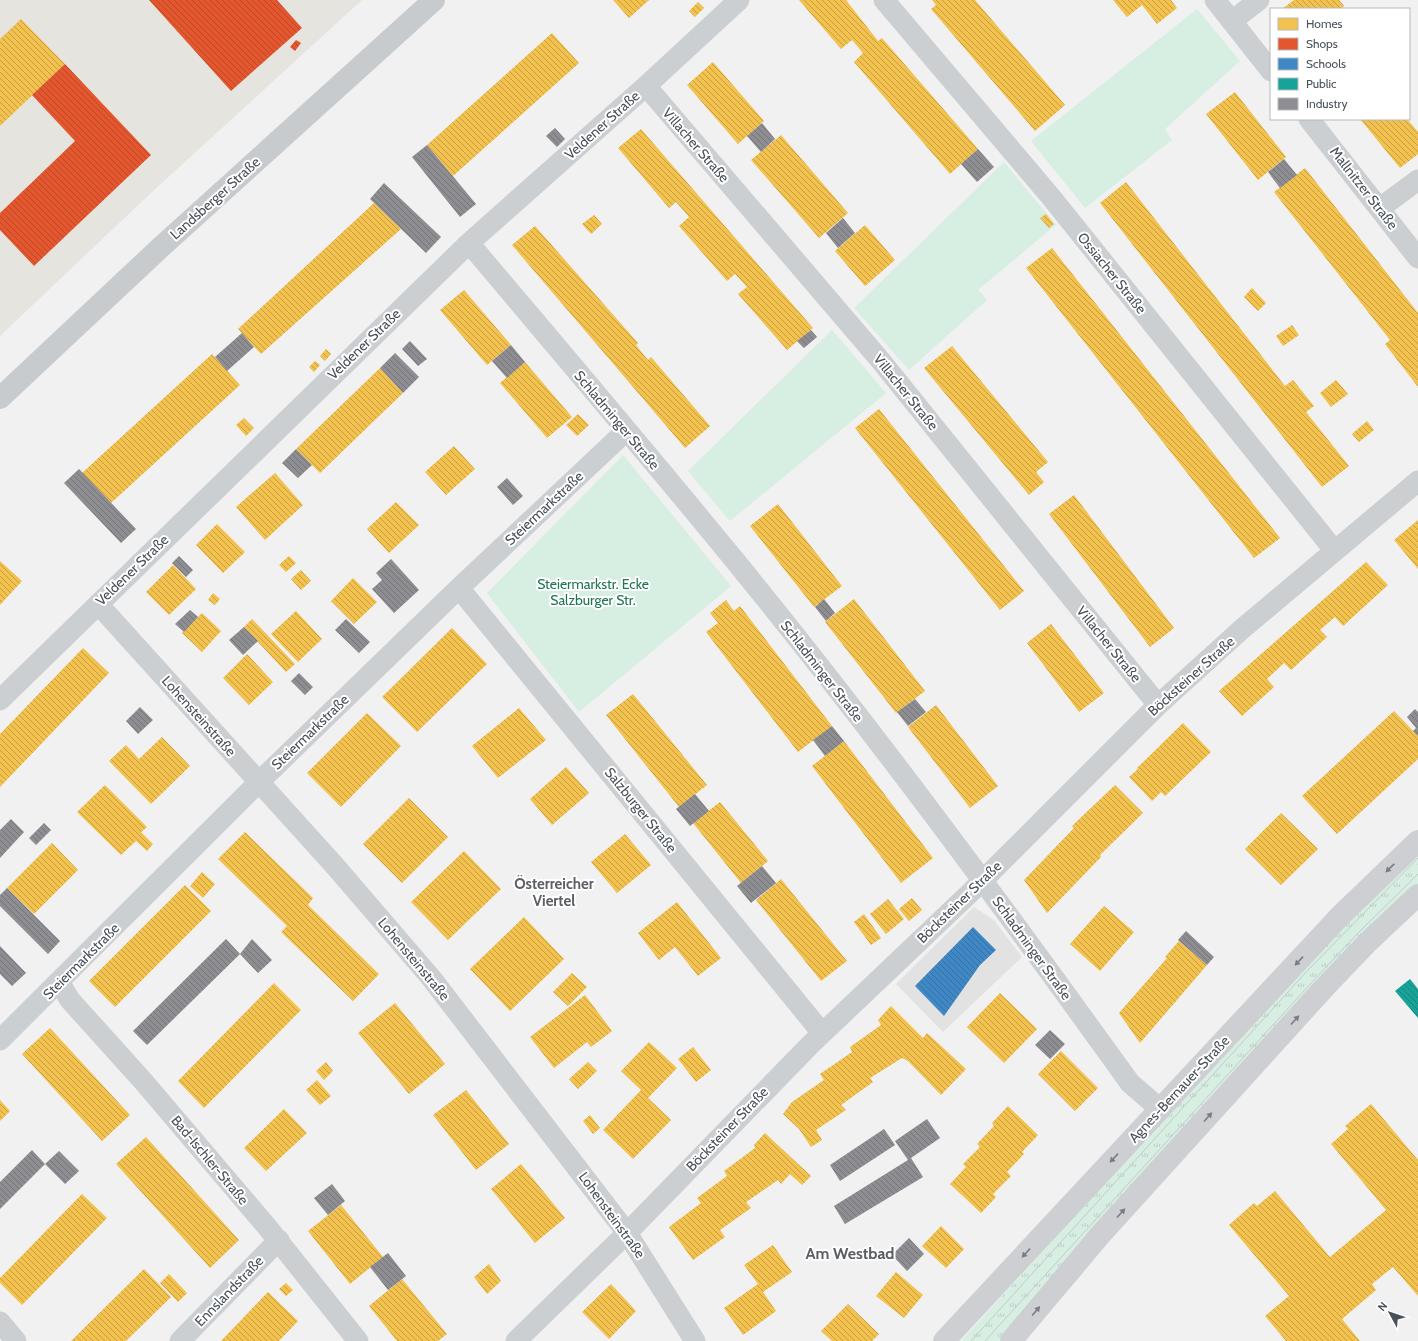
<svg xmlns="http://www.w3.org/2000/svg" width="1418" height="1341" font-family="Cabin,sans-serif">
  <style>
    .commercial { fill: #e5e4df }
    .education { fill: #e3e2e2 }
    .grass { fill: url(#grass-tufts) }
    .park { fill: #d7eee2 }
    .homes { fill: url(#homes-back-hatch) }
    .shops { fill: url(#shops-back-hatch) }
    .schools { fill: url(#schools-back-hatch) }
    .public { fill: url(#public-back-hatch) }
    .industry { fill: url(#industry-back-hatch) }
    .lines { fill: none; stroke-linecap: round; stroke-linejoin: round }
    .minor { stroke: #cccfd1; stroke-width: 21 }
    .secondary { stroke: #cdcfd2; stroke-width: 22 }
    .primary { stroke: #c8cbce; stroke-width: 22 }
    .tram { stroke: #c6c8ca; stroke-width: 1 }
    .oneway { fill: #777d85 }
    .labels { text-anchor: middle; stroke-width: 4; stroke-linejoin: round; paint-order: stroke }
    .street-label { font-size: 14px; fill: #49515b; stroke: #fff }
    .park-label { font-size: 14px; fill: #1f7751; stroke: #fff }
    .neighbourhood-label { font-size: 15px; font-weight: bold; fill: #5c5f64; stroke: #fff }
    .quarter-label { font-size: 16px; font-weight: bold; fill: #5c5f64; stroke: #fff }
  </style>
  <defs>
    <pattern id="grass-tufts" width="24" height="20" patternUnits="userSpaceOnUse"><rect width="24" height="20" fill="#d7eee2"/><path d="M3 7l-1-3M5 7V3M7 7l1-3M15 17l-1-3M17 17v-4M19 17l1-3" fill="none" stroke="#bacec4"/></pattern>
    <pattern id="homes-back-hatch" width="6" height="6" patternUnits="userSpaceOnUse"><rect width="6" height="6" fill="#f2c14e"/><path d="M-1 5l2 2M0 0l6 6M5-1l2 2" fill="none" stroke="#c69f44"/></pattern>
    <pattern id="shops-back-hatch" width="6" height="6" patternUnits="userSpaceOnUse"><rect width="6" height="6" fill="#e4572e"/><path d="M-1 5l2 2M0 0l6 6M5-1l2 2" fill="none" stroke="#bb4a2a"/></pattern>
    <pattern id="schools-back-hatch" width="6" height="6" patternUnits="userSpaceOnUse"><rect width="6" height="6" fill="#3f88c5"/><path d="M-1 5l2 2M0 0l6 6M5-1l2 2" fill="none" stroke="#3772a3"/></pattern>
    <pattern id="public-back-hatch" width="6" height="6" patternUnits="userSpaceOnUse"><rect width="6" height="6" fill="#17a398"/><path d="M-1 5l2 2M0 0l6 6M5-1l2 2" fill="none" stroke="#17877f"/></pattern>
    <pattern id="industry-back-hatch" width="6" height="6" patternUnits="userSpaceOnUse"><rect width="6" height="6" fill="#8d8d92"/><path d="M-1 5l2 2M0 0l6 6M5-1l2 2" fill="none" stroke="#75767a"/></pattern>
  </defs>
  <rect width="100%" height="100%" fill="#f1f1f1"/>
  <path class="commercial" d="M0 0H362L152 192 0 336Z"/>
  <path class="education" d="M974 907 994 920 1022 957 943 1032 896 984Z"/>
  <path class="grass" d="M1418 851V884L1001 1341H961L1305 964Z"/>
  <path class="park" d="M1197 9 1240 61 1165 129 1172 140 1085 208 1031 141Z
    M1004 162 1056 225 978 290 987 300 909 370 854 308Z
    M832 330 886 393 730 521 688 471Z
    M623 455 731 586 579 712 487 593Z"/>
  <path class="homes" d="M613 0H649L629 18Z
    M799 0H846L878 41 882 38 978 149 950 174 854 62 863 53 852 40 841 49Z
    M932 0H975L1065 105 1035 131 931 9 936 5Z
    M1113 0H1171L1177 8 1157 24 1142 5 1127 17Z
    M1294 0H1339L1344 6 1341 9H1282Z
    M698 2 704 8 695 17 689 11Z
    M21 19 65 64 0 126V39Z
    M552 33 579 63 453 176 427 145Z
    M713 62 764 121 738 144 687 85Z
    M1235 92 1286 157 1258 180 1206 114Z
    M1360 119H1407L1418 132V154L1400 168Z
    M641 129 813 328 787 350 738 294 747 287 735 274 727 281 679 226 689 217 676 202 669 208 618 148Z
    M781 135 848 213 819 238 751 160Z
    M1305 168 1418 313V387L1385 344 1390 340 1274 192Z
    M1126 182 1285 386 1293 380 1314 406 1306 412 1349 466 1322 487 1100 203Z
    M374 203 401 229 261 354 238 329Z
    M1046 214 1054 224 1049 228 1040 218Z
    M594 215 602 224 591 234 582 224Z
    M865 225 895 260 865 286 835 251Z
    M535 226 638 343 636 345 648 360 651 357 710 426 685 448 512 245Z
    M1052 248 1280 538 1254 558 1026 268Z
    M1252 288 1266 303 1258 311 1244 297Z
    M464 290 511 345 487 365 440 310Z
    M1292 325 1299 335 1283 346 1276 336Z
    M952 346 1048 462 1036 472 1044 482 1029 495 924 368Z
    M326 349 331 354 325 361 320 356Z
    M212 354 240 385 111 503 82 473Z
    M315 361 320 365 314 372 309 367Z
    M525 362 572 417 547 438 500 383Z
    M380 368 403 393 320 473 296 449Z
    M1336 380 1348 394 1331 407 1320 393Z
    M879 409 1024 591 1000 610 855 428Z
    M578 414 589 425 577 436 566 425Z
    M244 418 254 428 246 436 236 425Z
    M1367 421 1374 430 1359 442 1352 434Z
    M454 446 475 469 446 495 425 472Z
    M275 473 303 505 265 540 236 507Z
    M1074 495 1174 628 1150 647 1049 514Z
    M396 502 419 525 389 553 367 529Z
    M778 504 842 586 814 607 750 526Z
    M1418 520V569L1394 540Z
    M217 524 245 552 223 573 196 545Z
    M289 556 296 563 286 572 279 565Z
    M0 561 22 581 0 605Z
    M1366 562 1388 585 1343 626 1335 617 1320 630 1327 637 1291 670 1284 663 1267 679 1274 687 1242 716 1219 691Z
    M173 565 196 589 169 615 146 592Z
    M301 570 311 581 301 590 291 579Z
    M353 578 377 602 354 624 331 601Z
    M213 593 220 599 215 605 208 600Z
    M854 599 925 691 896 713 825 622Z
    M726 600 734 611 740 606 832 726 798 752 706 632 718 623 710 613Z
    M296 611 322 639 298 662 271 634Z
    M202 613 221 631 202 652 182 633Z
    M252 619 295 664 286 672 244 627Z
    M1051 624 1104 693 1079 712 1027 643Z
    M452 628 487 664 417 732 382 697Z
    M83 648 109 673 0 787V734Z
    M247 654 273 682 249 705 223 678Z
    M633 694 707 785 679 807 606 715Z
    M936 705 998 786 970 808 908 727Z
    M519 708 546 740 498 778 472 746Z
    M1394 711 1418 736V759L1337 834 1302 796Z
    M367 713 401 746 341 807 307 773Z
    M1183 723 1211 752 1165 796 1161 792 1152 801 1129 777 1138 769 1137 768Z
    M162 737 190 766 151 804 109 761 126 745 139 759Z
    M844 741 933 858 901 883 812 766Z
    M566 767 589 793 552 825 530 799Z
    M105 785 147 827 141 832 153 844 147 851 136 841 121 855 77 812Z
    M1115 785 1143 813 1100 855 1101 857 1047 913 1024 880 1074 828 1072 826Z
    M409 798 448 837 402 883 363 844Z
    M720 802 768 861 741 883 693 823Z
    M1281 813 1318 849 1281 885 1245 849Z
    M245 832 313 898 308 905 379 974 353 1001 281 932 287 926 218 859Z
    M625 834 651 865 617 893 591 862Z
    M52 843 78 870 34 914 7 888Z
    M464 851 501 889 448 940 411 902Z
    M202 872 215 884 203 898 190 886Z
    M781 879 847 961 821 981 756 900Z
    M185 885 211 911 115 1007 89 981Z
    M912 898 922 910 909 921 899 909Z
    M888 899 904 919 886 934 870 914Z
    M677 902 721 958 698 976 675 947 659 960 638 933Z
    M1104 906 1134 932 1100 971 1070 944Z
    M864 914 881 938 871 945 854 922Z
    M524 917 564 959 510 1011 470 969Z
    M1179 941 1207 965 1140 1043 1119 1013 1167 958 1165 957Z
    M572 973 587 987 568 1006 553 992Z
    M274 983 301 1010 204 1108 178 1081Z
    M1000 993 1037 1029 1004 1063 967 1027Z
    M585 995 612 1031 591 1047 587 1042 554 1068 530 1037Z
    M395 1003 445 1064 409 1094 358 1033Z
    M891 1006 923 1038 927 1033 966 1069 941 1095 908 1061 902 1058 870 1078 873 1082 841 1105 846 1110 816 1130 822 1140 811 1147 799 1129 783 1114 792 1102 824 1080 820 1074 852 1052 850 1047 881 1025 878 1020Z
    M50 1028 130 1115 102 1141 22 1054Z
    M649 1042 677 1068 648 1098 671 1120 633 1159 603 1130 641 1090 621 1071Z
    M693 1047 711 1070 696 1082 678 1059Z
    M1061 1051 1098 1088 1075 1111 1038 1074Z
    M326 1062 333 1071 324 1080 316 1071Z
    M588 1062 597 1071 578 1089 569 1079Z
    M317 1080 331 1096 320 1105 306 1090Z
    M466 1090 509 1144 476 1170 433 1115Z
    M0 1100 10 1111 0 1121Z
    M1371 1104 1418 1160V1296L1393 1267 1372 1284 1376 1290 1342 1319 1360 1341H1286L1265 1316 1289 1296 1229 1225 1254 1203 1257 1206 1275 1191 1330 1257 1386 1210 1331 1144 1348 1129 1345 1126Z
    M1008 1106 1038 1135 1022 1152 1024 1154 1007 1172 1011 1176 993 1194 996 1197 981 1213 950 1184 966 1167 963 1164 980 1147 977 1144 994 1126 992 1123Z
    M284 1109 307 1133 266 1171 244 1148Z
    M590 1115 600 1128 593 1134 583 1121Z
    M765 1133 811 1176 802 1185 790 1174 781 1184 778 1180 746 1202 751 1208 720 1230 725 1237 693 1260 669 1227 701 1203 697 1198 727 1176 724 1171 755 1148 754 1145Z
    M146 1137 239 1240 210 1268 116 1164Z
    M521 1164 565 1218 535 1243 491 1189Z
    M82 1194 107 1218 22 1305 0 1283V1278Z
    M341 1205 383 1257 350 1284 308 1231Z
    M941 1226 964 1249 946 1268 922 1246Z
    M773 1245 792 1272 763 1292 776 1311 743 1335 724 1308 758 1284 744 1265Z
    M489 1264 501 1281 487 1294 474 1277Z
    M144 1269 171 1297 126 1341H71Z
    M896 1272 923 1295 904 1318 876 1296Z
    M169 1274 187 1293 178 1302 160 1283Z
    M402 1279 447 1334 438 1341H397L369 1306Z
    M286 1283 293 1290 286 1296 279 1289Z
    M611 1284 636 1311 609 1339 582 1312Z
    M268 1292 298 1321 279 1341H221Z
    M848 1304 879 1334 872 1341H832L821 1331Z"/>
  <path class="shops" d="M149 0H277L302 28 231 91Z
    M296 40 301 43 295 51 290 47Z
    M65 64 151 155 34 266 0 230V213L75 141 32 95Z"/>
  <path class="schools" d="M973 927 996 950 980 965 944 1016 915 986Z"/>
  <path class="public" d="M1410 979 1418 989V1018L1395 991Z"/>
  <path class="industry" d="M762 123 775 139 761 152 747 136Z
    M555 128 565 139 557 147 546 136Z
    M427 145 476 204 460 217 412 157Z
    M978 149 994 167 977 182 961 164Z
    M1284 159 1297 175 1280 188 1268 172Z
    M384 183 441 237 426 253 370 199Z
    M843 218 855 233 838 248 826 233Z
    M811 330 817 337 804 348 797 341Z
    M242 333 254 347 227 371 215 357Z
    M410 341 427 359 418 366 402 349Z
    M511 345 525 362 507 378 492 361Z
    M395 353 419 377 403 393 380 368Z
    M296 449 312 465 298 478 282 463Z
    M79 469 136 529 121 543 64 483Z
    M507 478 523 496 513 505 497 487Z
    M179 556 193 570 186 577 172 563Z
    M391 559 419 590 394 613 372 589 382 580 376 573Z
    M824 599 835 613 826 621 815 607Z
    M190 610 198 617 184 632 175 624Z
    M346 619 370 642 359 653 335 630Z
    M244 627 258 641 243 655 229 640Z
    M299 673 313 687 305 695 291 681Z
    M915 699 926 712 908 726 897 712Z
    M140 707 153 720 138 734 126 721Z
    M1415 709 1418 712V736L1413 731 1416 728 1407 717Z
    M832 726 844 741 825 756 813 740Z
    M695 794 709 811 690 826 676 809Z
    M11 819 24 832 0 858V830Z
    M44 823 51 830 36 845 29 838Z
    M762 866 776 883 751 903 737 886Z
    M7 888 60 941 48 954 0 906V895Z
    M1186 931 1214 957 1207 965 1178 940Z
    M226 939 240 954 147 1045 133 1031Z
    M252 939 272 960 258 973 240 954Z
    M0 946 26 973 12 986 0 974Z
    M1050 1030 1065 1044 1050 1059 1035 1045Z
    M927 1119 940 1138 911 1158 923 1177 845 1224 834 1206 908 1160 895 1141Z
    M884 1129 895 1145 840 1181 830 1165Z
    M32 1150 45 1164 0 1209V1182Z
    M59 1151 79 1171 65 1184 45 1164Z
    M332 1184 345 1201 328 1215 314 1198Z
    M909 1238 924 1254 907 1271 892 1255Z
    M388 1253 406 1276 388 1290 370 1267Z"/>
  <g class="lines">
    <path class="minor" d="M884 0 1051 197 1334 550
      M1215 0 1271 71
      M1232 21 1259 0
      M646 86 881 361 1158 705
      M1309 119 1418 258
      M1380 208 1418 180
      M469 243C560 351 652 459 741 568 877 735 1004 908 1130 1083L1160 1109
      M459 588 822 1033
      M98 604 335 866 432 979 627 1233 695 1341
      M0 700 469 243 646 86 739 0
      M59 982 70 1000 143 1081 268 1228 358 1341
      M0 1040 259 782 459 588 626 431
      M0 1322 16 1341
      M180 1341 279 1240
      M516 1341 627 1233 811 1044 972 891 1158 705 1242 629 1418 481"/>
    <path class="secondary" d="M944 1341 1340 916 1418 841
      M1011 1341 1101 1234 1324 988 1368 942 1418 895"/>
    <path class="primary" d="M0 398 161 247 434 0"/>
    <path class="tram" d="M971 1341 1308 970 1418 858
      M985 1341 1314 980 1358 933 1418 874"/>
  </g>
  <defs><path id="oneway-solid" d="M-6-.8H1V-3.2L6.5 0L1 3.2V.8H-6Z"/></defs>
  <g class="oneway">
    <use href="#oneway-solid" transform="translate(1390 868) rotate(136)"/>
    <use href="#oneway-solid" transform="translate(1299 961) rotate(133)"/>
    <use href="#oneway-solid" transform="translate(1295 1020) rotate(-48)"/>
    <use href="#oneway-solid" transform="translate(1208 1117) rotate(-48)"/>
    <use href="#oneway-solid" transform="translate(1114 1158) rotate(133)"/>
    <use href="#oneway-solid" transform="translate(1121 1213) rotate(-48)"/>
    <use href="#oneway-solid" transform="translate(1026 1253) rotate(133)"/>
    <use href="#oneway-solid" transform="translate(1036 1311) rotate(-50)"/>
  </g>
  <g class="labels">
    <g class="street-label">
      <text transform="translate(602 125) rotate(-42)" y="5">Veldener Straße</text>
      <text transform="translate(696 145) rotate(49)" y="5">Villacher Straße</text>
      <text transform="translate(1364 188) rotate(52)" y="5">Mallnitzer Straße</text>
      <text transform="translate(215 198) rotate(-42)" y="5">Landsberger Straße</text>
      <text transform="translate(1112 273) rotate(51)" y="5">Ossiacher Straße</text>
      <text transform="translate(364 344) rotate(-44)" y="5">Veldener Straße</text>
      <text transform="translate(906 392) rotate(51)" y="5">Villacher Straße</text>
      <text transform="translate(617 420) rotate(50)" y="5">Schladminger Straße</text>
      <text transform="translate(544 508) rotate(-43)" y="5">Steiermarkstraße</text>
      <text transform="translate(132 570) rotate(-44)" y="5">Veldener Straße</text>
      <text transform="translate(1109 644) rotate(51)" y="5">Villacher Straße</text>
      <text transform="translate(822 671) rotate(52)" y="5">Schladminger Straße</text>
      <text transform="translate(1191 676) rotate(-42)" y="5">Böcksteiner Straße</text>
      <text transform="translate(199 716) rotate(48)" y="5">Lohensteinstraße</text>
      <text transform="translate(310 732) rotate(-44)" y="5">Steiermarkstraße</text>
      <text transform="translate(641 810) rotate(51)" y="5">Salzburger Straße</text>
      <text transform="translate(959 902) rotate(-44)" y="5">Böcksteiner Straße</text>
      <text transform="translate(1032 948) rotate(54)" y="5">Schladminger Straße</text>
      <text transform="translate(414 959) rotate(50)" y="5">Lohensteinstraße</text>
      <text transform="translate(81 961) rotate(-45)" y="5">Steiermarkstraße</text>
      <text transform="translate(1179 1089) rotate(-47)" y="5">Agnes-Bernauer-Straße</text>
      <text transform="translate(727 1129) rotate(-46)" y="5">Böcksteiner Straße</text>
      <text transform="translate(210 1160) rotate(50)" y="5">Bad-Ischler-Straße</text>
      <text transform="translate(612 1215) rotate(54)" y="5">Lohensteinstraße</text>
      <text transform="translate(229 1291) rotate(-46)" y="5">Ennslandstraße</text>
    </g>
    <g class="park-label">
      <text x="593" y="589">Steiermarkstr. Ecke<tspan x="593" dy="16">Salzburger Str.</tspan></text>
    </g>
    <g class="neighbourhood-label">
      <text x="554" y="889">Österreicher<tspan x="554" dy="17">Viertel</tspan></text>
    </g>
    <g class="quarter-label">
      <text x="850" y="1259">Am Westbad</text>
    </g>
  </g>
  <rect x="1270" y="8" width="140" height="112" fill="#ffffff" stroke="#b6b9bd"/>
  <rect x="1278" y="18" width="20" height="12" fill="#f2c14e" stroke="#b6b9bd"/>
  <text x="1306" y="28" font-size="12" fill="#49515b">Homes</text>
  <rect x="1278" y="38" width="20" height="12" fill="#e4572e" stroke="#b6b9bd"/>
  <text x="1306" y="48" font-size="12" fill="#49515b">Shops</text>
  <rect x="1278" y="58" width="20" height="12" fill="#3f88c5" stroke="#b6b9bd"/>
  <text x="1306" y="68" font-size="12" fill="#49515b">Schools</text>
  <rect x="1278" y="78" width="20" height="12" fill="#17a398" stroke="#b6b9bd"/>
  <text x="1306" y="88" font-size="12" fill="#49515b">Public</text>
  <rect x="1278" y="98" width="20" height="12" fill="#8d8d92" stroke="#b6b9bd"/>
  <text x="1306" y="108" font-size="12" fill="#49515b">Industry</text>
  <g transform="translate(1390 1313) rotate(310)" stroke="#ffffff" stroke-width="3" paint-order="stroke">
  <path d="M0-3L7 15L0 10L-7 15Z" fill="#49515b"/>
  <text y="-6" font-size="11" font-weight="bold" text-anchor="middle" fill="#49515b">N</text>
  </g>
</svg>
